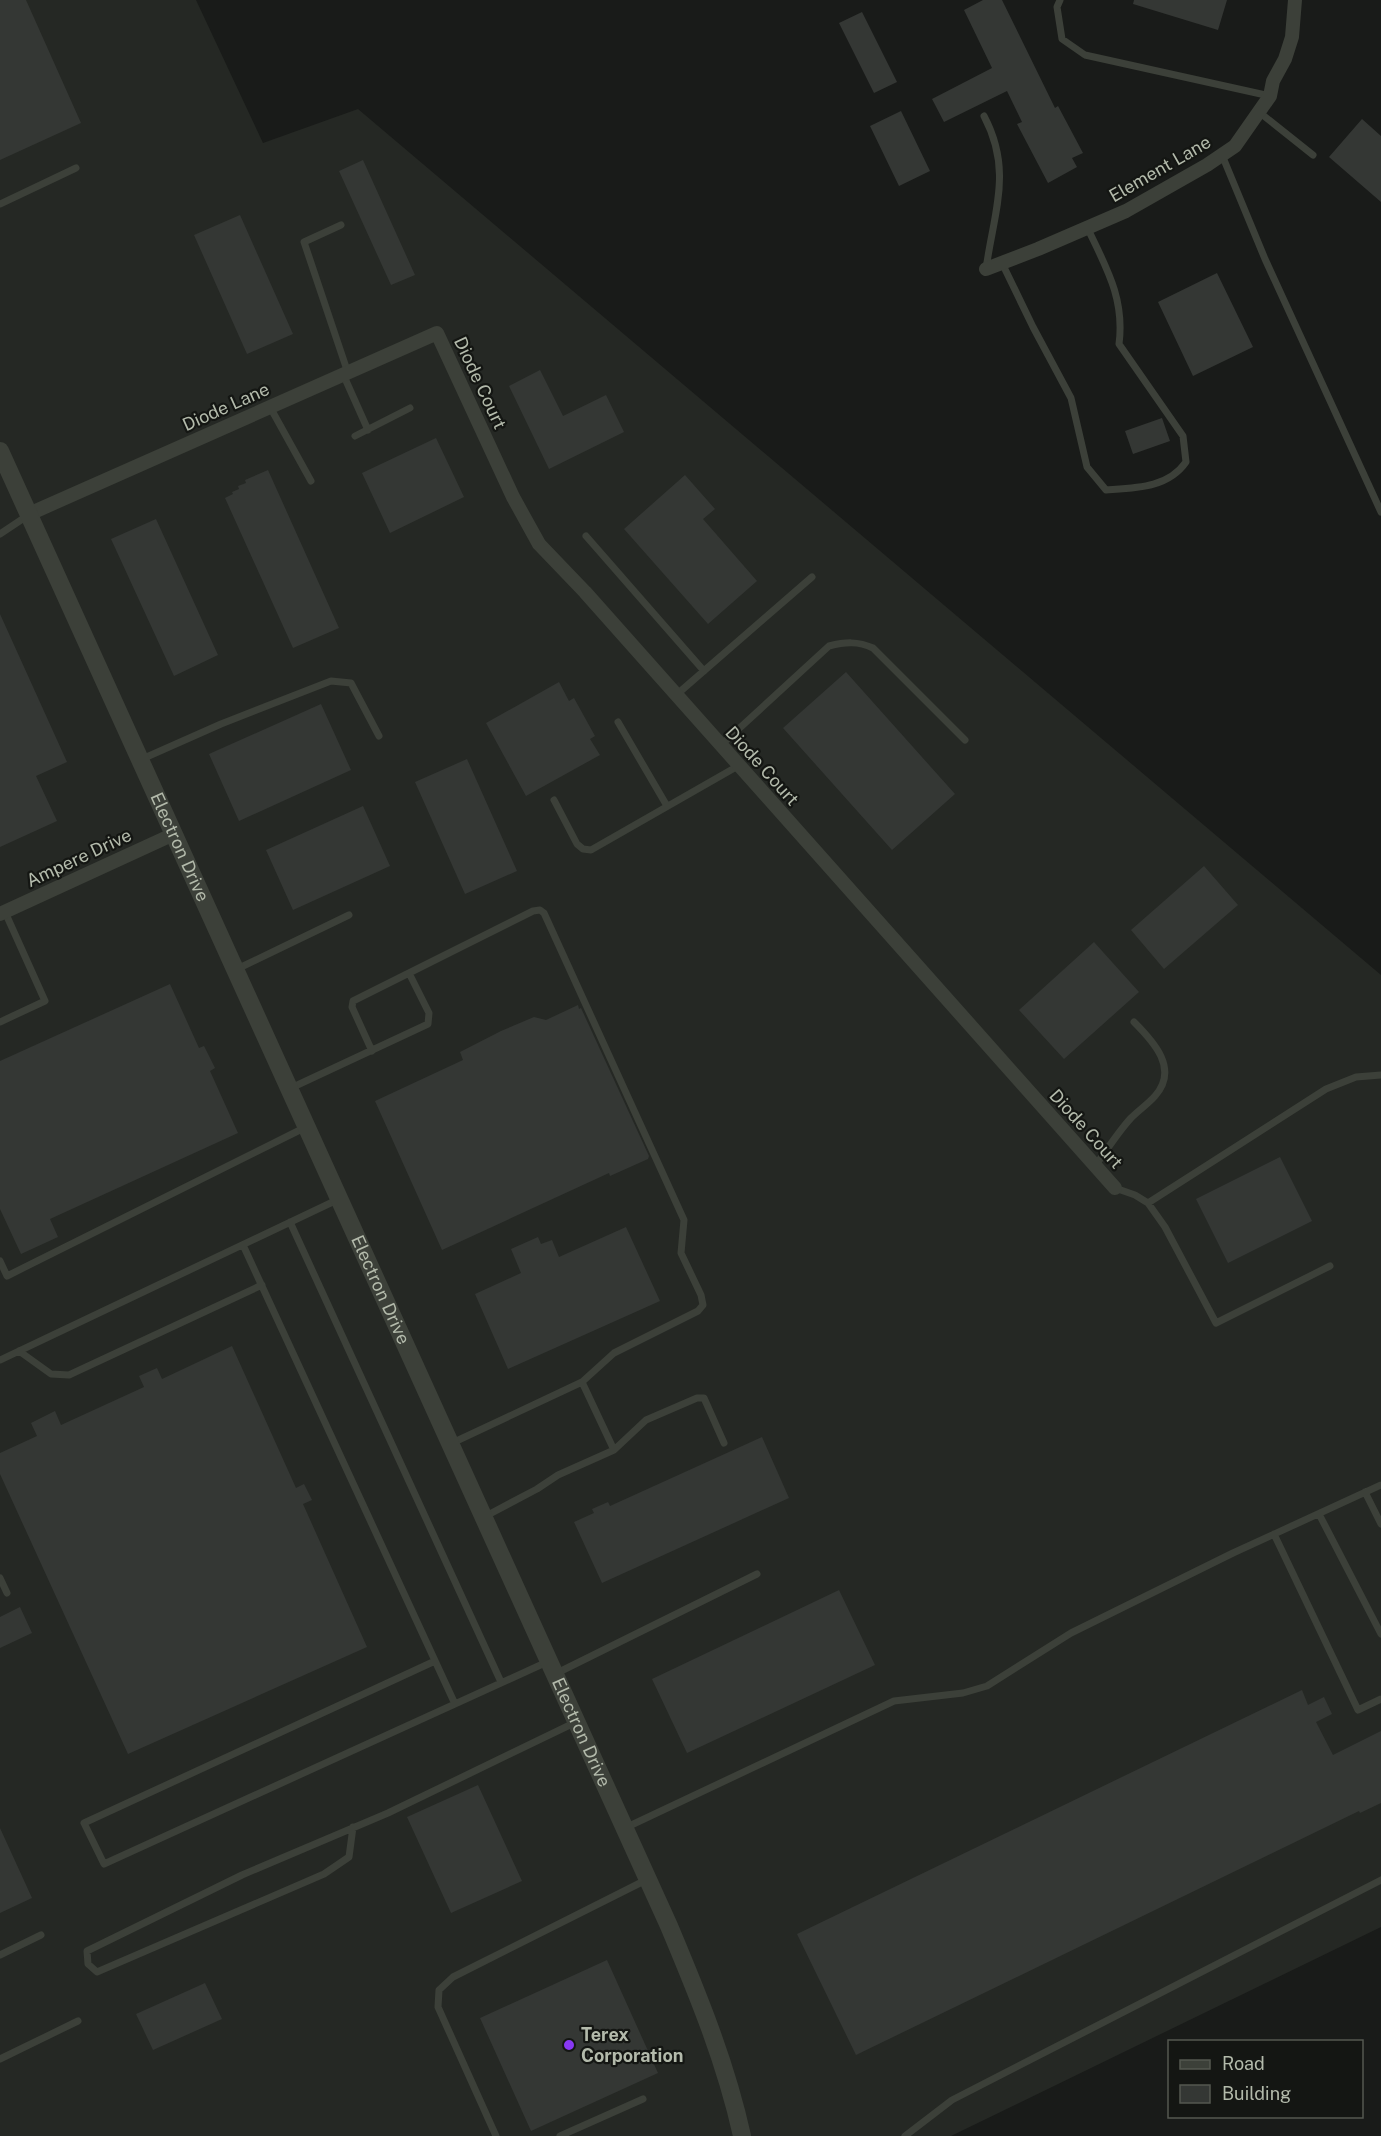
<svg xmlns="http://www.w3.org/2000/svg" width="1381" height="2136" font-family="'Public Sans',sans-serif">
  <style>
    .built { fill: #252824 }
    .building { fill: #343734 }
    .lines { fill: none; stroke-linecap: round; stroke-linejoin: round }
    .service { stroke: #3c4039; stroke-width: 7 }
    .minor { stroke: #3c4039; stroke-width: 14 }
    .tertiary { stroke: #3c4039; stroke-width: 18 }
    .poi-dot { fill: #8838f3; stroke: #141613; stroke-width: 2 }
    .labels { text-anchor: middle; stroke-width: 4.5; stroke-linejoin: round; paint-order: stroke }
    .street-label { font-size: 18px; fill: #b3baab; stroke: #141613 }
    .poi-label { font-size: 18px; font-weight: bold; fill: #b3baab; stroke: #141613; text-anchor: start }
  </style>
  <rect width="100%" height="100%" fill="#191b19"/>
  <path class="built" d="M0 0H196L263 143 358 109 1381 975V1927L951 2136H0Z"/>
  <path class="building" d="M0 0H26L81 123 0 160Z
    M983 0H1002L1055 108 1058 106 1083 153 1072 158 1077 167 1048 183 1017 124 1022 122 1007 91 944 122 932 99 992 68 964 10Z
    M1134 0H1227L1218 30 1133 4Z
    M862 12 897 82 874 93 839 23Z
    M901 111 930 171 899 186 870 126Z
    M1362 119 1381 136V202L1329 157Z
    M363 160 415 275 391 285 339 171Z
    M240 215 293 334 247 354 194 235Z
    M1217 273 1253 347 1193 376 1158 302Z
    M540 370 563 416 606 395 624 432 549 469 509 386Z
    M1162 418 1170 441 1133 454 1125 431Z
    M436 438 464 497 390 533 362 473Z
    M268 470 339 628 293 648 225 498 233 494 232 492 239 489 238 486 246 483 245 480Z
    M685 475 715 509 703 519 757 581 708 624 624 529Z
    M156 519 218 655 174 676 111 539Z
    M0 614 67 762 36 776 57 821 0 847Z
    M846 672 955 794 892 850 783 728Z
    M559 682 569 701 574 698 595 736 590 739 600 755 526 796 486 723Z
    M321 704 351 770 239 821 209 754Z
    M467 759 517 871 465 894 415 782Z
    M363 806 390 866 293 910 266 850Z
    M1204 866 1238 905 1164 969 1131 930Z
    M1094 942 1139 992 1064 1059 1019 1010Z
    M170 984 199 1048 204 1046 215 1068 210 1071 238 1133 50 1219 58 1237 21 1254 0 1209V1061Z
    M578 1005 579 1009 581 1008 649 1156 648 1159 610 1176 609 1173 442 1250 375 1101 463 1060 460 1052 501 1031 534 1017 546 1020Z
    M1280 1157 1312 1221 1228 1263 1196 1199Z
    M626 1227 660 1301 508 1369 475 1294 521 1273 511 1249 538 1237 541 1244 552 1240 559 1257Z
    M232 1346 296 1488 304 1484 312 1500 303 1504 367 1647 128 1754 0 1474V1453L37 1436 31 1423 55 1411 61 1425 144 1387 139 1376 157 1368 162 1379Z
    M762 1437 789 1498 602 1583 574 1522 594 1513 592 1509 608 1502 610 1506Z
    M839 1590 875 1665 687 1753 652 1679Z
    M20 1607 32 1633 0 1648V1617Z
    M1302 1690 1308 1705 1324 1697 1332 1714 1316 1722 1333 1755 1381 1731V1803L1360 1813 1359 1811 856 2055 797 1934Z
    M478 1785 522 1881 451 1913 407 1817Z
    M0 1828 32 1898 0 1913Z
    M607 1960 658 2073 531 2131 480 2018Z
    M205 1983 222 2019 153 2050 136 2014Z"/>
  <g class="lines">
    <path class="service" d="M1060 0 1057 7 1062 39 1085 55 1270 96
      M1259 112 1313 155
      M984 116C1013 171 994 211 986 269
      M1222 155 1265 259 1381 512
      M0 204 76 168
      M341 225 304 242 348 373
      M1002 263 1033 327 1071 398 1087 467 1106 490C1136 488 1168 488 1186 462L1183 436 1119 344C1125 299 1106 267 1087 227
      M343 374 368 430
      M270 407 311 481
      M355 436 410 408
      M0 534 27 516
      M586 536 704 671
      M675 696 812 577
      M618 722 667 806
      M720 746 829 646C845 642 858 641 873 648L965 740
      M142 759 221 724 331 681 351 683 379 736
      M554 800 577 844 583 849 591 850 738 766
      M237 969 349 915
      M0 1022 45 1001 5 912
      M372 1051 352 1007 353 1001 533 911 540 910 544 913 684 1220 681 1253 701 1295 703 1305 698 1311 614 1353 582 1382
      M291 1088 428 1024 429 1013 409 973
      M1095 1166C1107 1150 1118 1132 1131 1118 1139 1110 1148 1104 1155 1096 1179 1069 1154 1042 1134 1022
      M1115 1188 1135 1195 1148 1203 1165 1227 1216 1323 1330 1266
      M1148 1203 1326 1089 1356 1077 1381 1075
      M290 1222 501 1682
      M243 1245 455 1704
      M0 1261 7 1276 306 1127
      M19 1351 51 1374 69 1375 262 1285
      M0 1360 339 1199
      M450 1444 582 1382 614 1450
      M1365 1492 1381 1524
      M1319 1514 1381 1634
      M484 1517 537 1489 558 1475 614 1450 646 1420 697 1398H704L724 1443
      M1274 1534 1358 1710 1381 1699
      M0 1578 7 1593
      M435 1661 84 1823 104 1864 547 1662
      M555 1674 757 1574
      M353 1827 349 1857 324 1874 97 1972 88 1964 87 1951 242 1875 388 1813 574 1723
      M625 1828 894 1701 963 1693 987 1686 1071 1633 1233 1553 1381 1485
      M0 1955 41 1935
      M0 2059 78 2021
      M496 2136 438 2007 439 1990 453 1977 646 1880
      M560 2136 643 2099
      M905 2136 952 2100 1381 1880"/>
    <path class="minor" d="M986 269 1038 249 1126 211 1207 165 1235 146 1270 96 1273 81 1285 59 1292 37 1295 0
      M29 514 437 333 513 497 539 544 585 592 1115 1188
      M0 914 174 834"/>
    <path class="tertiary" id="s1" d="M0 451 669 1926C698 1995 726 2063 742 2136"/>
  </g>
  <circle class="poi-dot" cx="569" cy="2045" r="6"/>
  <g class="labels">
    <g class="street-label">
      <text transform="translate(1160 169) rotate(-30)" y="6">Element Lane</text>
      <text transform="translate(480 383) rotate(65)" y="6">Diode Court</text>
      <text transform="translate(226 407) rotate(-24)" y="6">Diode Lane</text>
      <text transform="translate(762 766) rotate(48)" y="6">Diode Court</text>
      <text dy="6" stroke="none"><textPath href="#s1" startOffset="435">Electron Drive</textPath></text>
      <text transform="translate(79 858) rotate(-25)" y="6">Ampere Drive</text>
      <text transform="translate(1086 1129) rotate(48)" y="6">Diode Court</text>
      <text dy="6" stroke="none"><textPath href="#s1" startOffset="921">Electron Drive</textPath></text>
      <text dy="6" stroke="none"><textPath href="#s1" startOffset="1407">Electron Drive</textPath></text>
    </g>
    <g class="poi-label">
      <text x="581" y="2041">Terex<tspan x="581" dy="21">Corporation</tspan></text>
    </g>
  </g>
  <rect x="1168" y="2040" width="195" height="78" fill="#141613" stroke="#545850" stroke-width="1.5"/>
  <rect x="1180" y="2060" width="30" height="9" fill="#3c4039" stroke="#545850" stroke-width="1.5"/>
  <text x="1222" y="2070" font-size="18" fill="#b3baab">Road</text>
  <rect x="1180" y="2085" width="30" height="18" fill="#343734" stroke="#545850" stroke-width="1.5"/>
  <text x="1222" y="2100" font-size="18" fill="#b3baab">Building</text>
</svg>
